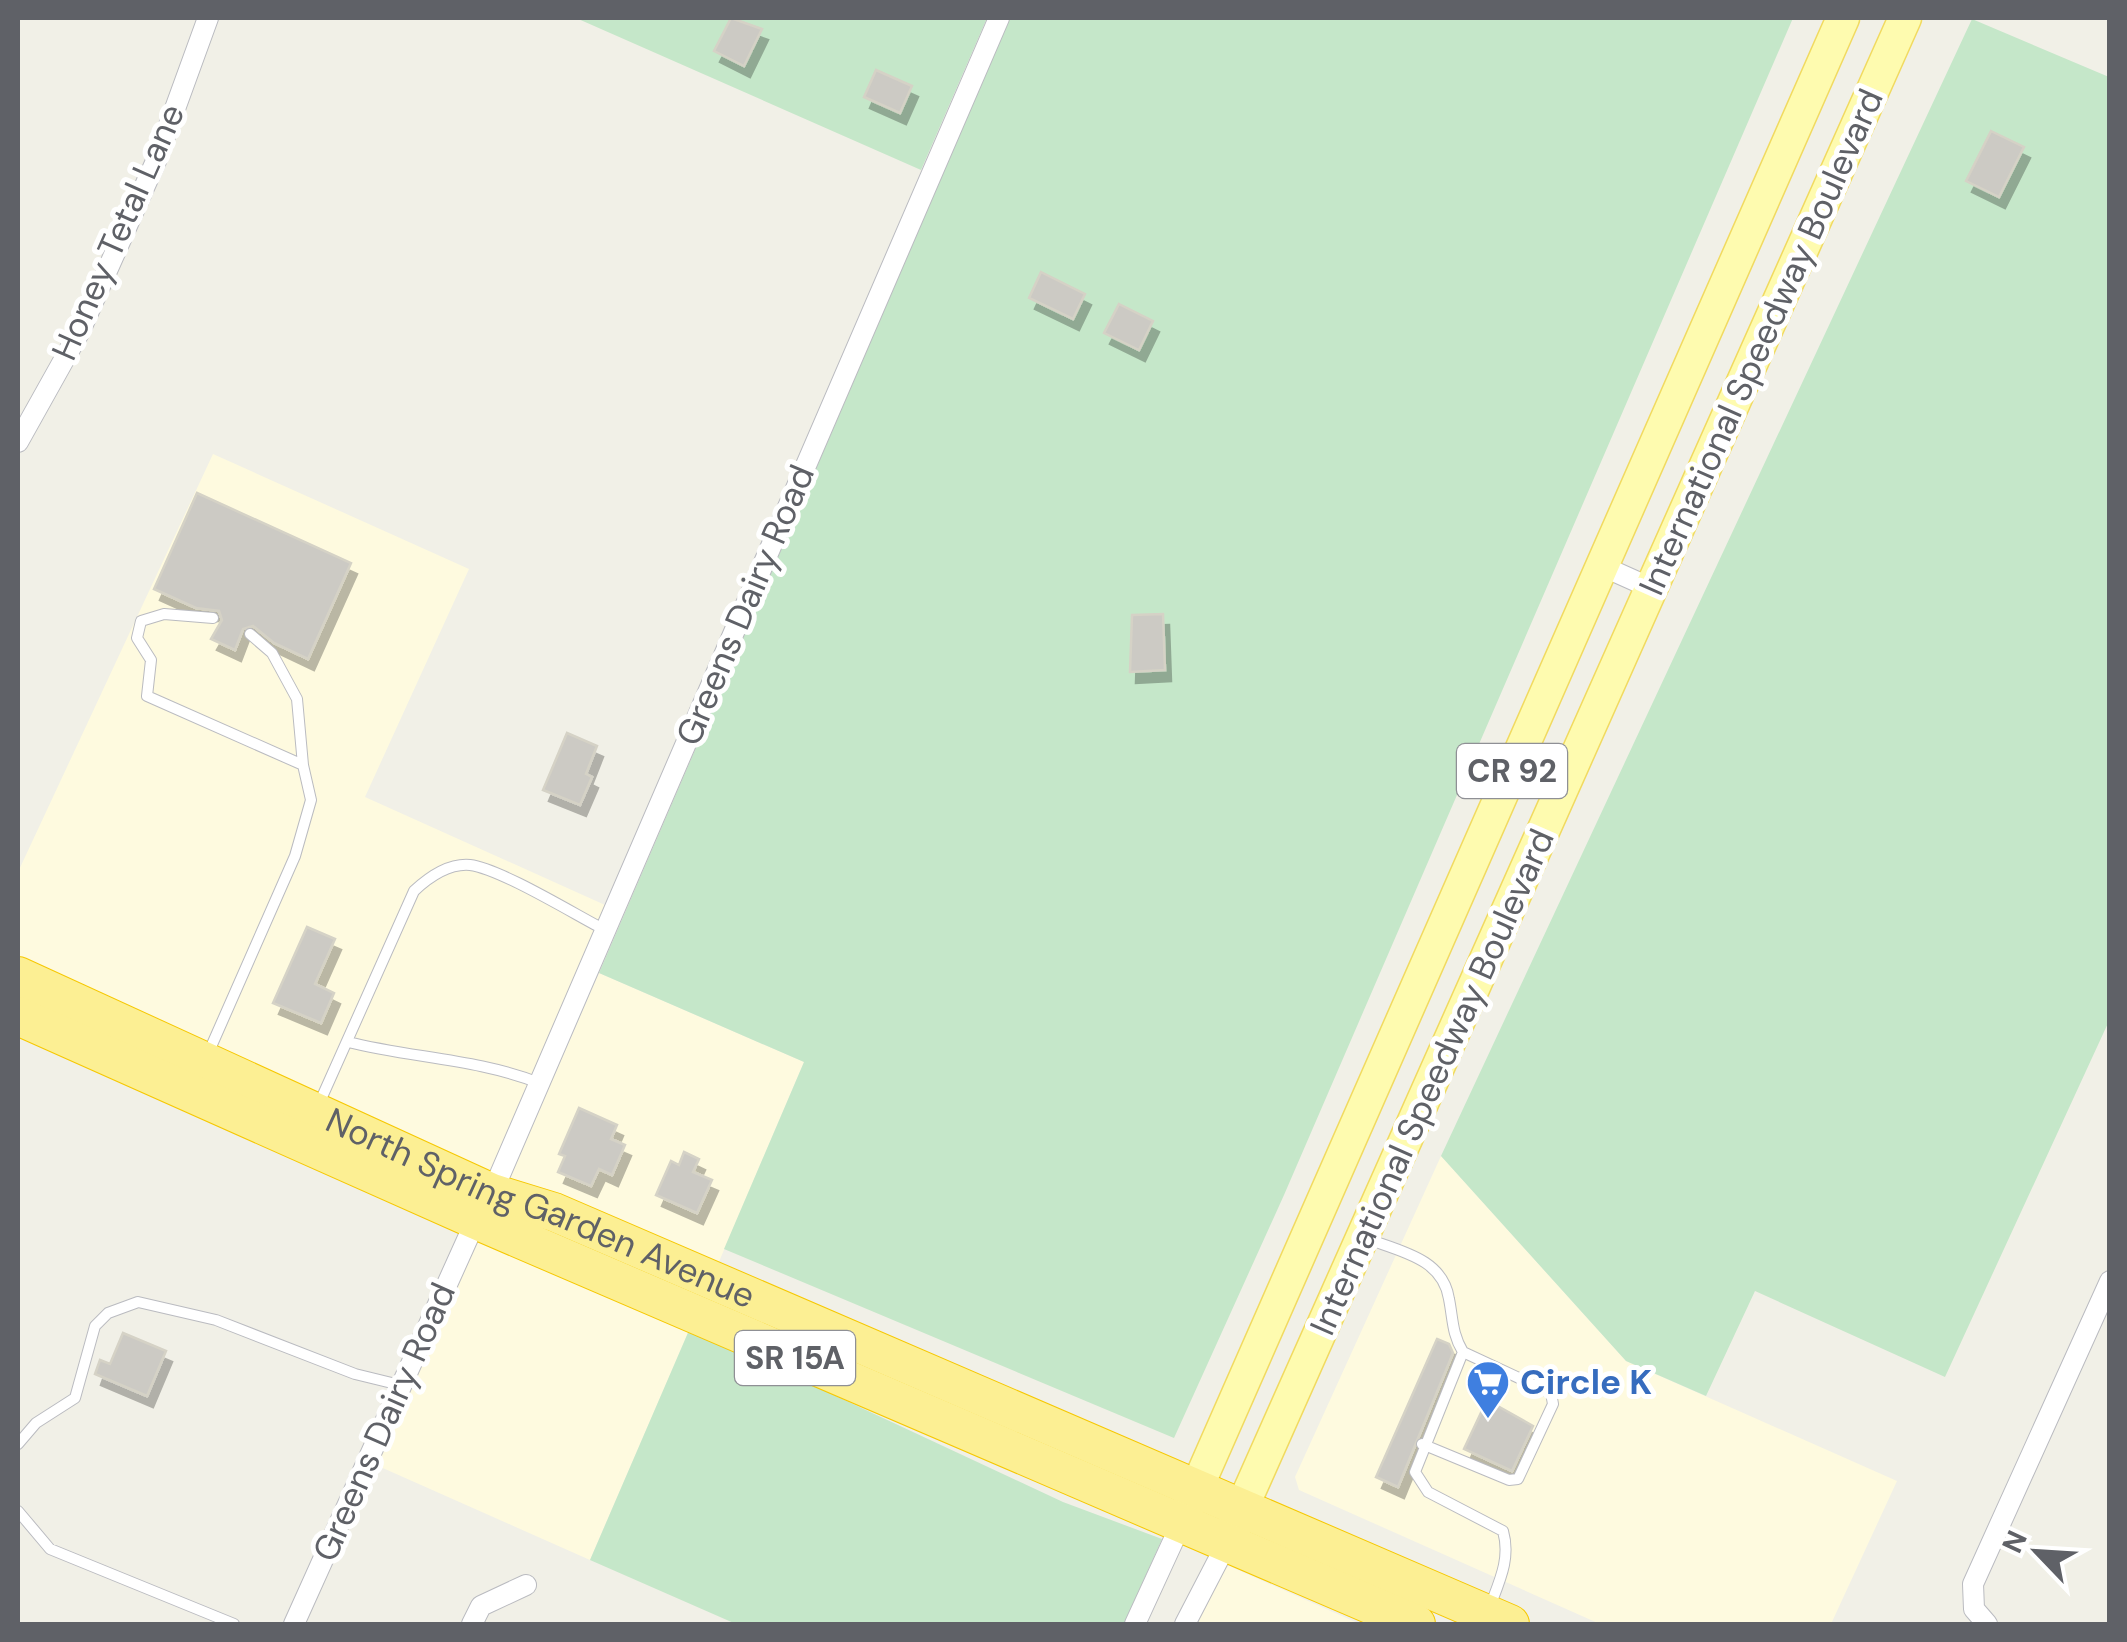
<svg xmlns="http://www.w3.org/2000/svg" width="2127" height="1642" font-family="'DM Sans',sans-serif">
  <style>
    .commercial { fill: #fefadf }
    .green { fill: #c5e7c9 }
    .building { fill: #cccac4; stroke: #d5d2c6; stroke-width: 2.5; filter: url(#shadow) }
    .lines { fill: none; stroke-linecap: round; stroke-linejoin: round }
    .lane-casing { stroke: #babbc0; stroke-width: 12 }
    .street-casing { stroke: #babbc0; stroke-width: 22 }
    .primary-casing { stroke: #f1da60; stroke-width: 35 }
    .highway-casing { stroke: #f6c802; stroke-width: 40 }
    .lane { stroke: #fff; stroke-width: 10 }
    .street { stroke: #fff; stroke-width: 20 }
    .primary { stroke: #fefbaf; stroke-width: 32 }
    .highway { stroke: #fcef93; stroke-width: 38 }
    .labels { text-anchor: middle; stroke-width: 10; stroke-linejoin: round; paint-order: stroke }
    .shield { fill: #fff; stroke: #8f9095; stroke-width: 2.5 }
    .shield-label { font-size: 32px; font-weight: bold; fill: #5f6167 }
    .street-label { font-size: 35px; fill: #5f6167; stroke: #fff }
    .shop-label { font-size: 35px; font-weight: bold; fill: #366cbe; stroke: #fff; text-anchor: start }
  </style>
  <defs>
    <filter id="shadow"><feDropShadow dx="6" dy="11" stdDeviation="0" flood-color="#0004"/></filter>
  </defs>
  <rect width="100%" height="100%" fill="#f1f0e7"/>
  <path class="commercial" d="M213 454 469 569 365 797 605 905 486 1180 18 966V872Z
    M599 973 804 1062 715 1271 506 1187Z
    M1441 1156 1626 1361 1897 1481 1831 1624H1600L1299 1490 1295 1477Z
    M482 1233 692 1324 590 1560 376 1465Z
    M1227 1565 1360 1624H1197Z"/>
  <path class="green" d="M576 18H987L921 170Z
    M1010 18H1793L1284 1195 1174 1438 724 1249 804 1062 599 973Z
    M1972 19 2109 77V1021L1945 1377 1755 1291 1706 1396 1626 1361 1441 1156Z
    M690 1328 1063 1502 1162 1539 1124 1624H736L590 1560Z"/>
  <path class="building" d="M731 18 762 29 744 66 714 51Z
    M876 70 912 86 900 113 864 97Z
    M1991 131 2024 147 1999 197 1966 181Z
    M1041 272 1085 294 1073 319 1029 298Z
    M1119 304 1153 321 1139 350 1104 333Z
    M197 493 351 563 308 659 274 643 253 626 243 629 235 650 211 639 222 620 219 611 196 608 154 589Z
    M1163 614 1165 670 1130 672 1132 615Z
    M567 733 597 746 586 774 592 777 580 805 543 790Z
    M307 927 335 939 315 984 334 993 321 1023 273 1003Z
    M579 1108 617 1125 611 1139 625 1145 612 1175 599 1169 591 1186 558 1172 565 1156 559 1154Z
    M684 1152 699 1159 693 1172 712 1180 697 1213 656 1195 671 1161 679 1165Z
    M123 1333 166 1351 147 1396 95 1374 100 1360 110 1364Z
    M1437 1339 1449 1344 1453 1353 1398 1487 1376 1477Z
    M1487 1400 1533 1426 1512 1471 1464 1449Z"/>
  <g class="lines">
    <g class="lane-casing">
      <path id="lane" d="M213 618 164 614 141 621 137 638 151 660 147 696 303 765
        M348 1042C412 1058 478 1059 539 1083
        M207 1056 295 856 311 800 303 765 297 699 272 653 250 634
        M318 1106 414 891C429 877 448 863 470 865 501 869 574 914 605 930
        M1365 1238C1399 1251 1443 1258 1449 1299 1453 1319 1452 1334 1463 1352L1415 1472 1428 1492 1503 1531C1511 1559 1499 1582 1489 1609
        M18 1444 36 1423 75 1398 95 1326 108 1313 138 1302 216 1320 355 1374 400 1385
        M1422 1444 1509 1480 1518 1479 1553 1404 1551 1393 1463 1352
        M18 1511 50 1549 234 1624"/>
    </g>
    <g class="street-casing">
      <path id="street" d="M18 442 80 331 156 161 208 18
        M1602 566 1651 588
        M492 1193 999 18
        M294 1624 476 1220
        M472 1624 481 1606 526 1585
        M1135 1624 1181 1524
        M1185 1624 1227 1543
        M1987 1624 1974 1609 1973 1584 2110 1281"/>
    </g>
    <g class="primary-casing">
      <path id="primary" d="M1187 1510 1843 18
        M1232 1530 1905 18"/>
    </g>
    <g class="highway-casing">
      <g id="highway">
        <path id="s1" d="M18 976 492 1193 554 1212 1510 1624"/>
        <path d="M18 1016 476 1220 1416 1624"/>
      </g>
    </g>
    <use href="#lane" class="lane"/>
    <use href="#street" class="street"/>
    <use href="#primary" class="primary"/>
    <use href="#highway" class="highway"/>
  </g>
  <defs>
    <g id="supermarket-pin" transform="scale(2.25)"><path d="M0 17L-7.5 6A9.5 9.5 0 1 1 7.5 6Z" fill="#3f7fe0" stroke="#fff"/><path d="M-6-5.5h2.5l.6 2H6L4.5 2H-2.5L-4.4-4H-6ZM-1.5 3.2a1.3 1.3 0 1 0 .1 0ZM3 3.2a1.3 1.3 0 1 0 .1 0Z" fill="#fff"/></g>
  </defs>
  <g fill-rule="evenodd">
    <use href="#supermarket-pin" x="1488" y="1382"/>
  </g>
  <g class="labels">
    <g class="shield">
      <rect x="1457" y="744" width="110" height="54" rx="8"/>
      <rect x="735" y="1331" width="120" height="54" rx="8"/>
    </g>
    <g class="shield-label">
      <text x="1512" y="782">CR 92</text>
      <text x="795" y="1369">SR 15A</text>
    </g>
    <g class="street-label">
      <text transform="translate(118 232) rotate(-66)" y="12">Honey Tetal Lane</text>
      <text transform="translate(1761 342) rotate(-66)" y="12">International Speedway Boulevard</text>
      <text transform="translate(745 605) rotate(-67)" y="12">Greens Dairy Road</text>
      <text transform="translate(1432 1082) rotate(-66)" y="12">International Speedway Boulevard</text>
      <text dy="12" stroke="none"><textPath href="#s1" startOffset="572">North Spring Garden Avenue</textPath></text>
      <text transform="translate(384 1422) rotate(-66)" y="12">Greens Dairy Road</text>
    </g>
    <g class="shop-label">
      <text x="1520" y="1394">Circle K</text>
    </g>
  </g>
  <rect width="2127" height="1642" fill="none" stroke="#5f6167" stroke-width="40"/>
  <g transform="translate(2037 1552) rotate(295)" stroke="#ffffff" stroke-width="8" paint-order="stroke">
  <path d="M0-8L18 38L0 25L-18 38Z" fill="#5f6167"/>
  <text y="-15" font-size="28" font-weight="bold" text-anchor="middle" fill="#5f6167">N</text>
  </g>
</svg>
